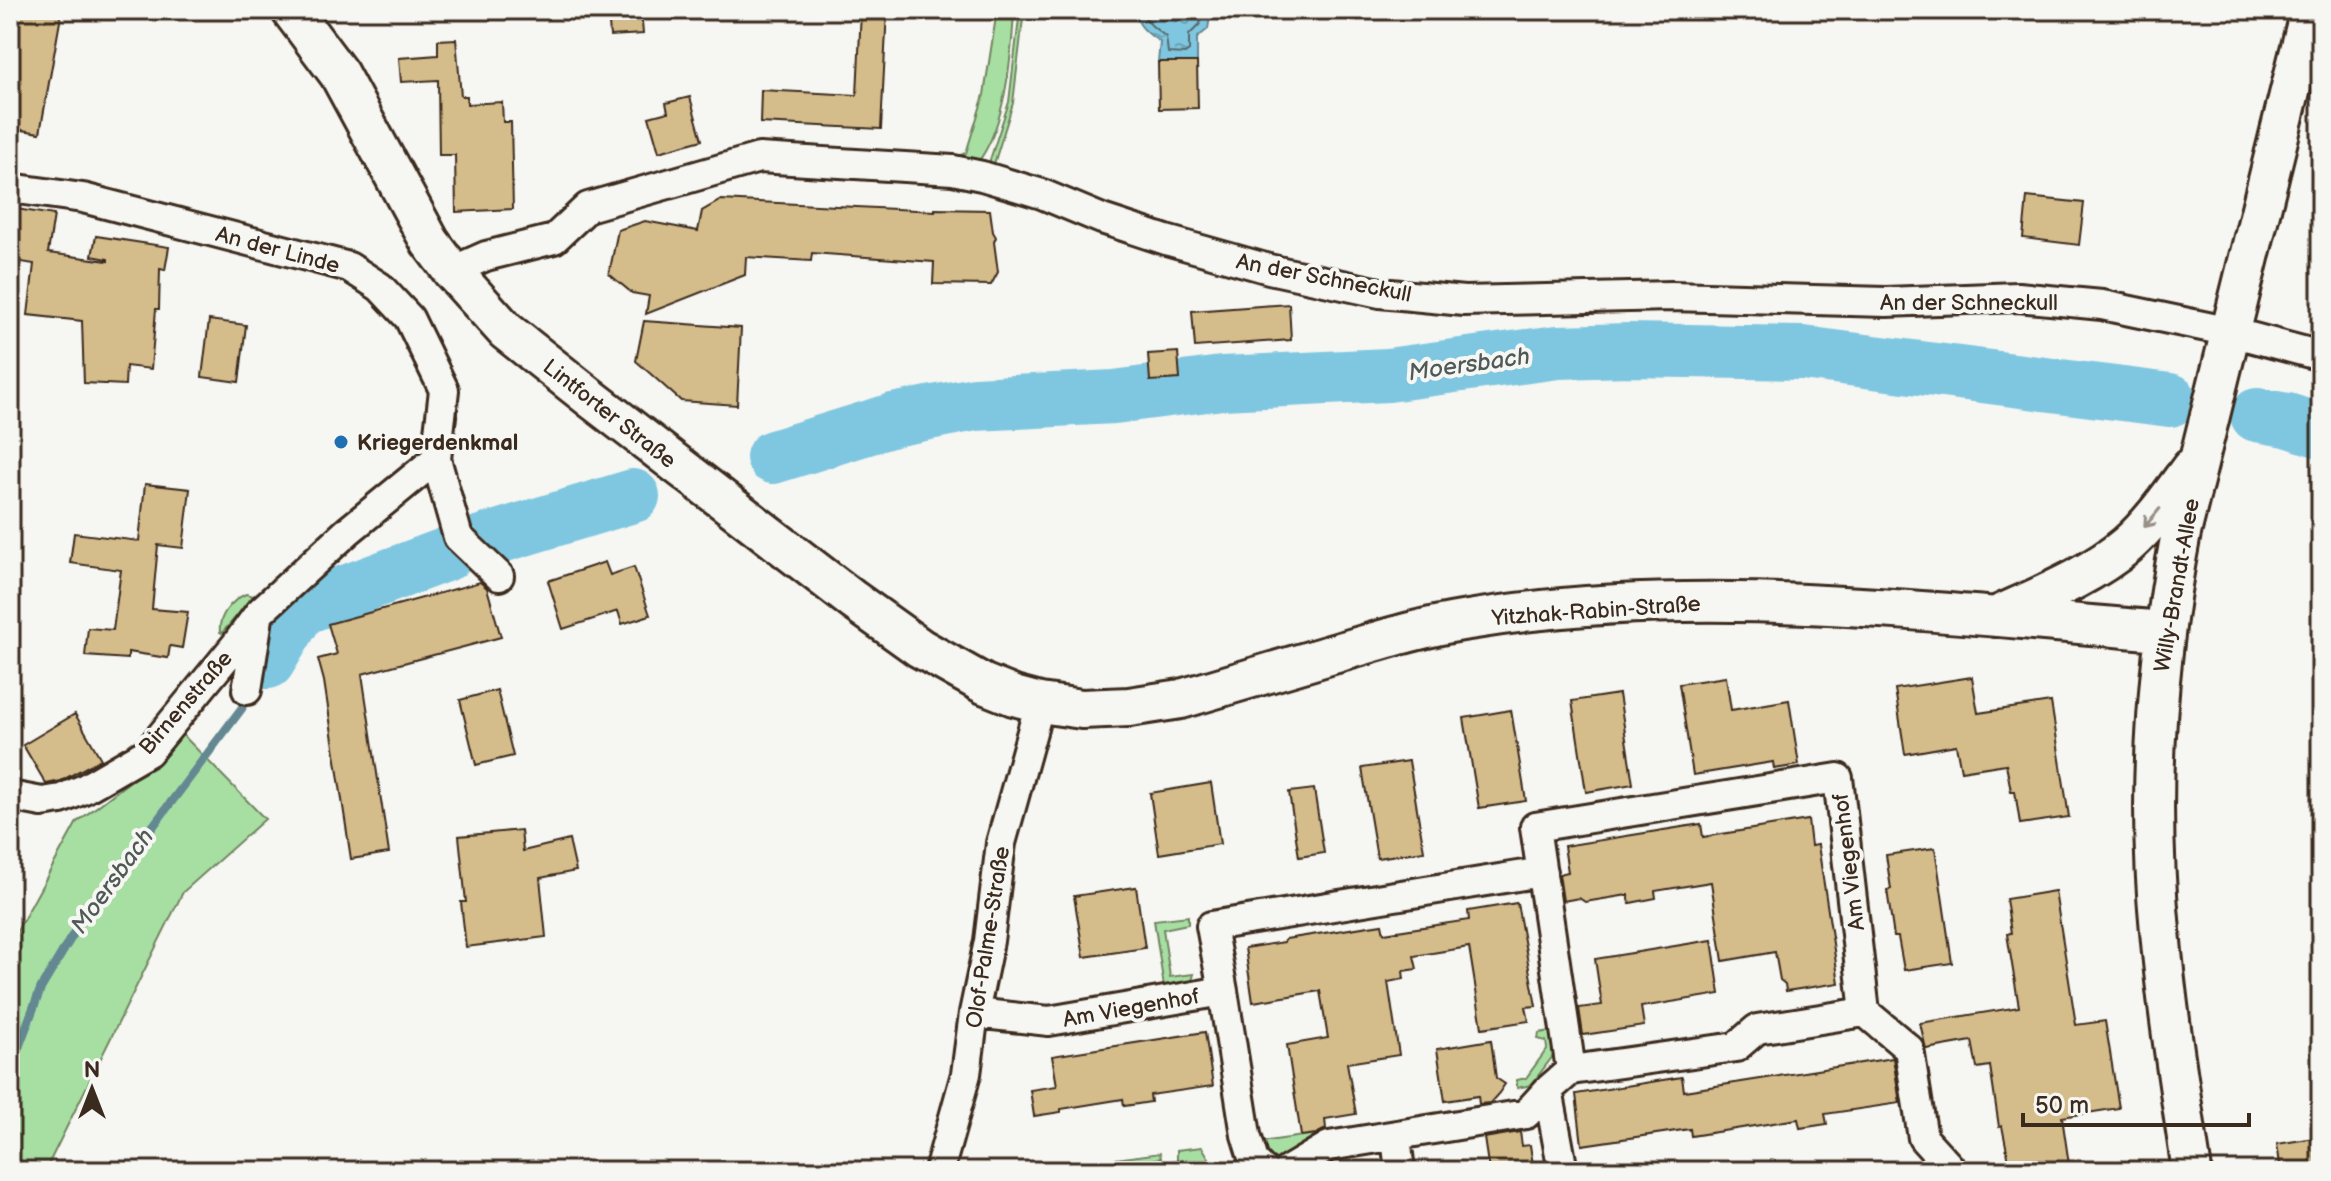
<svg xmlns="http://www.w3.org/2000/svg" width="2331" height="1181" font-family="'Balsamiq Sans',sans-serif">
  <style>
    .green { fill: #a7dfa3; stroke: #718460; stroke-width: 2 }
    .water { fill: url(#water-ripples); stroke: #648892; stroke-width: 2 }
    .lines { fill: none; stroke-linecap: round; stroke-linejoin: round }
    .shore { stroke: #56696c; stroke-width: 2 }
    .stream { stroke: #648892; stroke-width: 9 }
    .river { stroke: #7fc7e0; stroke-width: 54 }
    .building { fill: #d4bc8b; stroke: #3b2a1e; stroke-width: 2 }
    .street-casing { stroke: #3b2a1e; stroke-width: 34 }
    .secondary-casing { stroke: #3b2a1e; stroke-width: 44 }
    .street { stroke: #f6f6f2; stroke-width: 28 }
    .secondary { stroke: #f6f6f2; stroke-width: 38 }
    .oneway { stroke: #989088 }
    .poi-dot { fill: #1f6fb2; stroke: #f6f6f2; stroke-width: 3 }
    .labels { text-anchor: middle; stroke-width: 8; stroke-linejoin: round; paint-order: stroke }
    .street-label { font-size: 22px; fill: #3b2a1e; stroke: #f6f6f2 }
    .poi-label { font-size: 22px; font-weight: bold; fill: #3b2a1e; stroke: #f6f6f2; text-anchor: start }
    .water-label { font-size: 24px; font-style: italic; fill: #4f5958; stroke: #f6f6f2 }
  </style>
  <defs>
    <pattern id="water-ripples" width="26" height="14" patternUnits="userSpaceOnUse" patternTransform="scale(2)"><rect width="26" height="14" fill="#7fc7e0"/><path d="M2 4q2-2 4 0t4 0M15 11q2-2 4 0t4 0" fill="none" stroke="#69a2b5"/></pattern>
  </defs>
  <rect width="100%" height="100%" fill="#f6f6f2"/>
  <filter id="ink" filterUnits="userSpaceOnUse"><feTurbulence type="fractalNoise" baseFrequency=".0125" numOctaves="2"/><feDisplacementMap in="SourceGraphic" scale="16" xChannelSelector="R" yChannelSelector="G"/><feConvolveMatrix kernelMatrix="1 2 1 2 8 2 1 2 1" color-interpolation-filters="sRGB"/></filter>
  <g filter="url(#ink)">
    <path class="green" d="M997 10H1014C1012 53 1005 127 978 162L956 157 966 153 984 95Z
      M1020 10H1024L1013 103 993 167 989 163 1009 102Z
      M246 594 254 596 222 633 220 632C218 616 232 600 246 594Z
      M178 730 265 819 183 892 45 1171H10V944L77 822 151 765Z
      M1188 916V924L1163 929 1170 977 1194 974 1191 984 1164 987 1154 920Z
      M1552 1031 1556 1050 1553 1056 1531 1085 1517 1088V1080L1526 1078 1547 1049 1546 1041 1538 1039 1539 1033Z
      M1317 1134 1277 1159 1267 1155 1261 1142Z
      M1202 1147 1217 1171H1142L1156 1163 1177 1160V1150Z
      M1160 1153 1161 1158 1146 1161 1125 1171H1080L1086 1163Z"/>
    <path class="water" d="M1135 10H1211L1208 29 1197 38V62H1158L1160 42C1148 34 1136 25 1135 10Z"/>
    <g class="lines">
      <path class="shore" d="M1143 10C1145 24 1157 29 1166 37L1168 53 1185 54 1189 51V35L1200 24 1203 10"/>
      <path class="stream" d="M10 1070 41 988 78 926 242 708"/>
      <path class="river" d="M2257 415 2287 420 2321 431
        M773 457 893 420 975 404 1114 397 1222 383 1388 375 1558 352 1629 350 1803 353 2170 400
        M481 542 633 496
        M268 662 300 609 447 554"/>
    </g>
    <path class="building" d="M10 10H62L40 133 10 128Z
      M608 10H641L643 34 610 36Z
      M861 10H887L881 129 760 123 761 90 857 95Z
      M456 39 461 96H467V104L502 102 503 122H511L513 209 456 212 455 155H439L438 80 401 82 399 58 438 55V40Z
      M1158 62H1197L1198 108 1159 109Z
      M690 97 702 140 659 152 649 117 668 112 666 103Z
      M2027 197 2084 203 2079 245 2023 238Z
      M721 200 935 211V209L990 210 993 232 996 237 994 242 998 272 991 285 933 284 934 262 812 253 811 261 746 257 745 275 646 314 649 296 632 293 609 274 618 230 645 221 698 231 702 211Z
      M10 208 54 215 48 253 108 261V259L92 256 96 236 169 247 165 270 160 269 159 309H156L151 369 126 366 125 385 84 383 82 321 28 315 34 264 10 260Z
      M1289 304 1291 340 1195 347 1192 311Z
      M209 320 246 325 239 382 202 377Z
      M644 321 741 328 737 405 681 401 636 361Z
      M1178 352 1180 379 1150 381 1148 354Z
      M145 484 190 489 183 548 158 545 152 609 188 612 182 648 170 646 168 658 128 652V659L85 656 88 628 113 630 121 570 70 563 74 533 139 541Z
      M605 562 610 575 634 567 650 615 622 624 618 611 563 629 548 581Z
      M480 582 487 588 501 637 362 674 389 853 351 859 324 681 318 659 337 654 328 624Z
      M1726 677 1731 710 1789 700 1799 765 1774 769 1773 762 1693 775 1679 684Z
      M1972 677 1978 713 2051 702 2069 817 2020 824 2015 791H2011L2006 764 1961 771 1956 745 1905 754 1895 689Z
      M497 690 513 756 476 765 460 700Z
      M1619 694 1633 784 1586 792 1572 701Z
      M1511 710 1526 801 1479 808 1464 718Z
      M75 714 101 759 61 781 46 784 23 745Z
      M1409 761 1424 851 1377 858 1362 768Z
      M1211 783 1220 844 1159 854 1150 793Z
      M1314 789 1324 853 1299 857 1289 792Z
      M1808 820 1811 846 1818 845 1839 983 1786 991 1785 984 1780 980 1775 952 1723 961 1711 882 1655 891 1656 898 1630 903 1628 895 1585 902 1579 898 1563 901 1559 874 1568 872 1564 846 1701 824 1703 837Z
      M521 830 523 851 569 840 576 871 540 878 546 937 466 947 461 902H466L459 836Z
      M1935 848 1952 963 1904 970 1898 937H1894L1887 890 1891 889 1886 855Z
      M1136 887 1145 948 1084 957 1074 896Z
      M2055 891 2076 1025 2105 1021 2119 1108 2062 1117 2070 1171H2011L2002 1126 1999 1127 1990 1066 1977 1068 1972 1041 1926 1049 1920 1023 2019 1007 2007 934 2011 933 2006 899Z
      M1517 903 1536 1006 1526 1007 1529 1021 1482 1028 1469 947 1414 956 1417 969 1403 971 1404 979 1388 982 1399 1055 1347 1063 1356 1114 1325 1119 1326 1129 1316 1134 1301 1136 1287 1045 1328 1038 1320 991 1253 1002 1245 948 1284 942 1286 939 1382 924 1384 933 1469 920 1468 911Z
      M1712 940 1720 994 1641 1007 1644 1026 1583 1035 1579 1008 1602 1005 1595 959Z
      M1205 1032 1213 1086 1150 1095 1151 1102 1138 1104 1124 1106 1123 1099 1061 1109V1112L1034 1116 1030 1090 1057 1086 1052 1056Z
      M1491 1040 1496 1078 1505 1084 1499 1093 1490 1103 1479 1104 1478 1096 1445 1101 1437 1049Z
      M1893 1058 1900 1103 1825 1114 1827 1124 1800 1128 1798 1119 1691 1136 1690 1129 1582 1145 1576 1094 1682 1077 1684 1091Z
      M1520 1132 1522 1146 1530 1145 1534 1171H1489L1484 1138Z
      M2321 1137V1171H2281L2277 1144Z"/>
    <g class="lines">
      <g class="street-casing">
        <path id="street" d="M10 188 83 198 349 267 380 287 409 318 444 390 436 459 348 531 259 613 235 646 148 752 84 789 61 799 42 802 10 796
          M452 271 486 256 554 239 588 207 759 158 953 170 982 176 1042 194 1102 219 1166 240 1269 269 1380 293 1464 301 1671 296 1886 302 2018 297 2102 305 2231 332 2321 356
          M436 459 458 537 499 576
          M247 690 258 618
          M1223 991 1246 1135 1254 1161 1264 1171
          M974 1013 1049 1021 1223 991 1211 926 1542 872
          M1571 1070 1535 827 1838 778 1865 1012 1909 1049 1923 1138 1953 1171
          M1548 1090 1563 1171
          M1396 1137 1400 1171
          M939 1171 966 1074 974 1013 989 941 1001 843 1040 703
          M1287 1171 1329 1146 1526 1114 1548 1090 1571 1070 1736 1047 1757 1029 1865 1012"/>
      </g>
      <g class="secondary-casing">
        <path id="secondary" d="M291 10 339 74 430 242 452 271 506 331 592 399 853 600 920 648 984 684 1014 696 1040 703 1082 709 1129 707 1181 699C1232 684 1282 669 1333 654 1375 642 1418 628 1462 621 1694 581 1932 613 2164 631
          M1995 617C2038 597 2091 576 2127 545 2152 523 2171 495 2191 468
          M2192 1171C2180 1091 2167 1011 2160 931 2147 798 2156 664 2181 533L2310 10"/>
      </g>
      <use href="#street" class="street"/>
      <use href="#secondary" class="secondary"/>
    </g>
    <defs><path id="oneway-shaft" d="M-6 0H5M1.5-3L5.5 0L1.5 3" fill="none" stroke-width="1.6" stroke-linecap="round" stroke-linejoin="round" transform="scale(2)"/></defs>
    <use class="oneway" href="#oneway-shaft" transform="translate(2152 518) rotate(130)"/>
  </g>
  <circle class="poi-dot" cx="341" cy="442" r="8"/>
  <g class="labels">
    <g class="street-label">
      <text transform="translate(278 249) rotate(15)" y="8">An der Linde</text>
      <text transform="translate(1324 277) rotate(11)" y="8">An der Schneckull</text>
      <text x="1969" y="310">An der Schneckull</text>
      <text transform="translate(610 413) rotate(38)" y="8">Lintforter Straße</text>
      <text transform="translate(2176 585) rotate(-80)" y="8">Willy-Brandt-Allee</text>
      <text transform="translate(1596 610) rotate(-4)" y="8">Yitzhak-Rabin-Straße</text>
      <text transform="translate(185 702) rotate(-49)" y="8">Birnenstraße</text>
      <text transform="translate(1848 862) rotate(-97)" y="8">Am Viegenhof</text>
      <text transform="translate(987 937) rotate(-81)" y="8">Olof-Palme-Straße</text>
      <text transform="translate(1131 1007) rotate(-10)" y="8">Am Viegenhof</text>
    </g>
    <g class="poi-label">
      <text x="357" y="450">Kriegerdenkmal</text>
    </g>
    <g class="water-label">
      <text transform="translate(1469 364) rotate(-8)" y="8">Moersbach</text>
      <text transform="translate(112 881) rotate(-54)" y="8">Moersbach</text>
    </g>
  </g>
  <rect width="2331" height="1181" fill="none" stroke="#f6f6f2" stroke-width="40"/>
  <rect x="20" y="20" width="2291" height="1141" fill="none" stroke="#3b2a1e" stroke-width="3" filter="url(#ink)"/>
  <g transform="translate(92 1089)" stroke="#f6f6f2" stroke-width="6" paint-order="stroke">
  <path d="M0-6L14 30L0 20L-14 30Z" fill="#3b2a1e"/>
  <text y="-12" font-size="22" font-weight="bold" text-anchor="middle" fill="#3b2a1e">N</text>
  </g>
  <path d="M2023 1113v12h226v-12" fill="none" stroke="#3b2a1e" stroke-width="4"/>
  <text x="2035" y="1113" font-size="24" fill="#3b2a1e" stroke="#f6f6f2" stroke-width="6" paint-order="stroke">50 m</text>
</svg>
